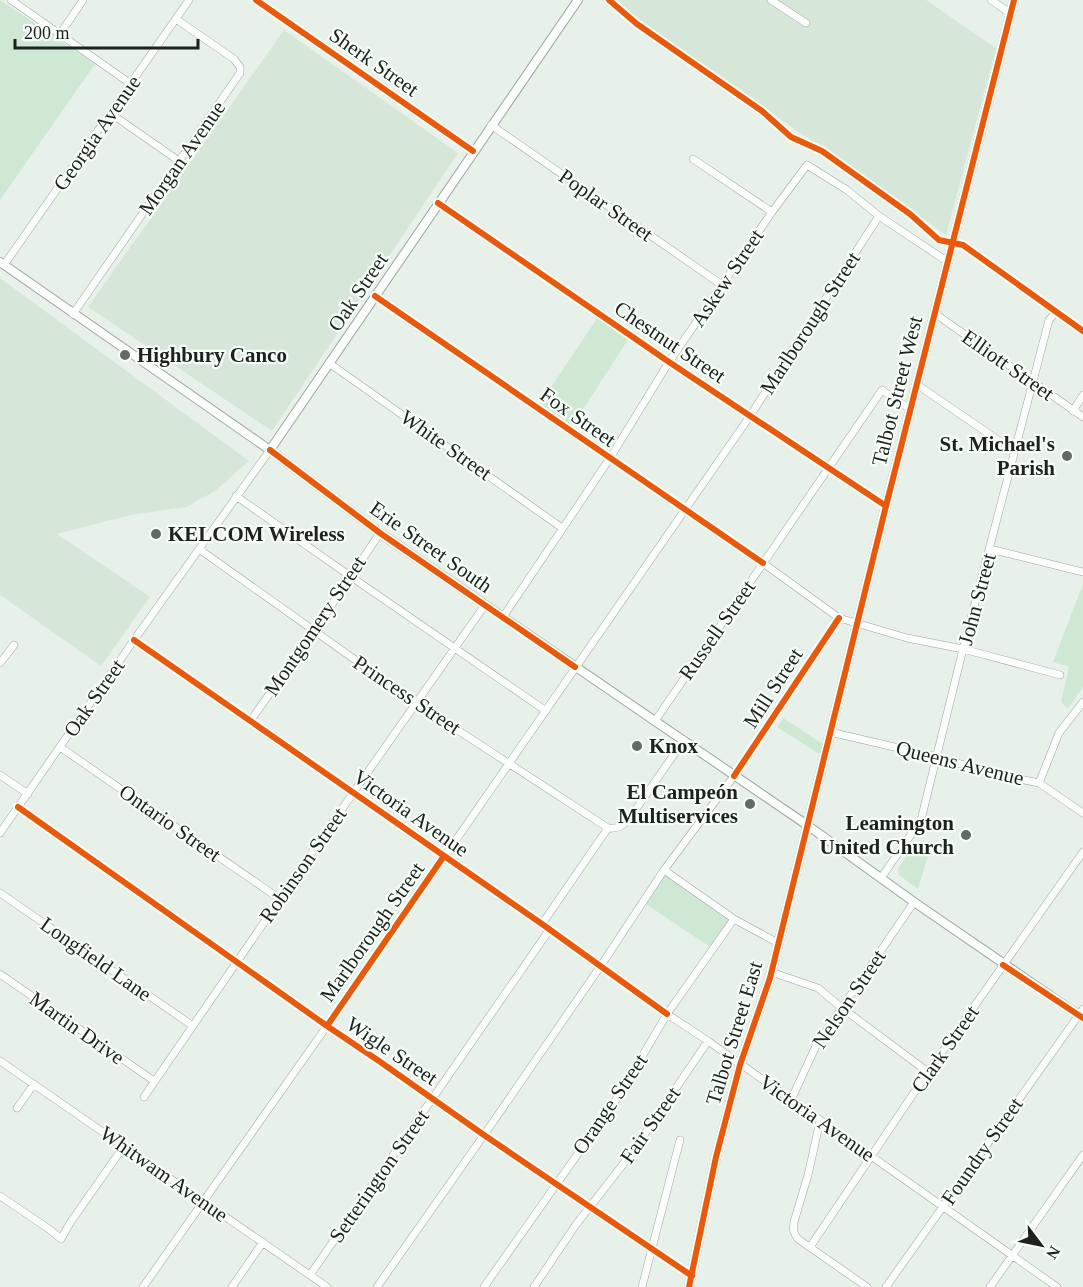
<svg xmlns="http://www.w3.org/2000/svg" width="1083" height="1287" font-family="Georgia,serif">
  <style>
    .built { fill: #d6e7da }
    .green { fill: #cee8d4 }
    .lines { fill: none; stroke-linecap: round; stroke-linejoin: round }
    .minor-casing { stroke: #9ea59f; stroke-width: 8 }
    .major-casing { stroke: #9ea59f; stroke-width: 10 }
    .minor { stroke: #fbfdfc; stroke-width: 7 }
    .major { stroke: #fbfdfc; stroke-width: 8 }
    .cycleway-casing { stroke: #f7fef9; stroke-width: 10 }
    .cycleway { stroke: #e8590c; stroke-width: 6 }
    .poi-dot { fill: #636a65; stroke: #f7fef9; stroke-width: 2 }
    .labels { text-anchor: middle; stroke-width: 4.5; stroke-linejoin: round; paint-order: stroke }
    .street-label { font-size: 21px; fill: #1c221e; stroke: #f7fef9 }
    .poi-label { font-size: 21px; font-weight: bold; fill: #1c221e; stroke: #f7fef9; text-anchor: start }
  </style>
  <rect width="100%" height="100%" fill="#e7f0e9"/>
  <path class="built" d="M610 0H926L996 48 946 235Z
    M284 30 458 153 272 431 88 307Z
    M0 278 249 461 215 491 186 507 130 515 57 534 150 597 101 666 0 595Z"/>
  <path class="green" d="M0 0 95 64 0 200Z
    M600 314 631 335 569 431 537 408Z
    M1083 584V687L1068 708 1061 702 1069 667 1053 662Z
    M783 718 826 746 824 757 777 727Z
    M916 843 929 852 918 889 899 875 898 869Z
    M664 870 734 919 713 949 643 902Z"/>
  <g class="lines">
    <g class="minor-casing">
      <path id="minor" d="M11 0 131 84
        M256 0 473 151
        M771 0 806 23
        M991 0 1010 13
        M60 34 83 0
        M110 113 179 161
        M491 125 722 285
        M693 159 772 212
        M438 203 669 362 886 506
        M4 265 189 0
        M375 296 763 563 839 618 907 638 963 649 1060 675
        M934 313 1083 417
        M73 314 240 73V67L234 59 176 19
        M329 363 562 528
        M916 384 1001 442 1017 448
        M1073 411 1083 395
        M236 496 350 576 546 711
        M199 549 416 703 608 828C619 829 622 826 629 819L684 740
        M990 549 1083 572
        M503 617 610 458 669 362 772 212 807 165 847 190 879 216 948 262
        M134 640 542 924 667 1014 708 1041 1057 1287
        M0 663 14 645
        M251 720 314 631 380 533
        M655 721 882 390 910 409
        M830 732 937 757 995 774 1039 783 1083 813
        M60 747 280 899
        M0 775 28 794
        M1039 783 1059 733 1083 702
        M18 807 327 1026 379 1061 484 1135 692 1276
        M0 833 134 640 270 450
        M664 870 734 919 778 943
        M881 878 921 820 963 649 1049 320 1056 312
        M0 893 193 1026
        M542 924 608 828
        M771 972 818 988 842 1008 928 1072
        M0 974 154 1081
        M0 1061 327 1287
        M144 1097 353 793 485 605
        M791 1100 816 1046 914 902
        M17 1108 34 1084
        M820 1121 808 1175 794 1222C793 1229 793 1233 798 1239L867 1287
        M0 1196 49 1229 61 1239 70 1223 124 1146
        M810 1247 928 1072 1083 852
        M310 1275 550 929
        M143 1287 327 1026 750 416 879 216
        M232 1287 263 1242
        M377 1287 484 1135 600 967 664 870 734 776 839 618
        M484 1287 620 1094 667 1014 734 919
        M534 1287 575 1226 631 1154 708 1041
        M642 1287 680 1140
        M886 1287 1083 1009
        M990 1287 1083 1155"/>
    </g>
    <g class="major-casing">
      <path id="major" d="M0 262 270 450 380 533 807 825 914 902 1083 1018
        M270 450 578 0
        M689 1287 716 1157 740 1065 770 978 886 506 1014 0"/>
    </g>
    <use href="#minor" class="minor"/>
    <use href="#major" class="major"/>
    <g class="cycleway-casing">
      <path id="cycleway" d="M256 0 473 151
        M609 0 637 24 762 111 791 137 822 151 910 214 939 240 963 245 1083 331
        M438 203 669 362 886 506
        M375 296 763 563
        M270 450 380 533 575 667
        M134 640 542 924 667 1014
        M734 776 839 618
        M18 807 327 1026 379 1061 484 1135 692 1276
        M1003 965 1083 1018
        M327 1026 444 856
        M689 1287 716 1157 740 1065 770 978 886 506 1014 0"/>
    </g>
    <use href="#cycleway" class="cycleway"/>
  </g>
  <g class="poi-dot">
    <circle cx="125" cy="355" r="6"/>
    <circle cx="1067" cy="456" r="6"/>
    <circle cx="156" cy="534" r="6"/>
    <circle cx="637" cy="746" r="6"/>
    <circle cx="750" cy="804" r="6"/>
    <circle cx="966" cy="835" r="6"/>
  </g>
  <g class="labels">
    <g class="street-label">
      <text transform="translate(374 62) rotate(35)" y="7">Sherk Street</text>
      <text transform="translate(97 133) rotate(-55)" y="7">Georgia Avenue</text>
      <text transform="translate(182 158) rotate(-55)" y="7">Morgan Avenue</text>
      <text transform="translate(606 205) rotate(35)" y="7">Poplar Street</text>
      <text transform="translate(727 278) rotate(-56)" y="7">Askew Street</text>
      <text transform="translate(358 292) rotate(-56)" y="7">Oak Street</text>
      <text transform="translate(810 323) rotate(-57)" y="7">Marlborough Street</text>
      <text transform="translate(670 342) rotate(34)" y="7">Chestnut Street</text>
      <text transform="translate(1008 365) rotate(35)" y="7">Elliott Street</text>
      <text transform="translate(897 391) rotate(-76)" y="7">Talbot Street West</text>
      <text transform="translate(578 417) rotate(35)" y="7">Fox Street</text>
      <text transform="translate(446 445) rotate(35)" y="7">White Street</text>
      <text transform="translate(431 547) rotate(35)" y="7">Erie Street South</text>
      <text transform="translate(977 599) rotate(-75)" y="7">John Street</text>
      <text transform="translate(315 626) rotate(-56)" y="7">Montgomery Street</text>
      <text transform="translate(717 630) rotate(-55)" y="7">Russell Street</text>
      <text transform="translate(773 688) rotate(-57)" y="7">Mill Street</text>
      <text transform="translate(407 695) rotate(34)" y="7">Princess Street</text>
      <text transform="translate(94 698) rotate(-55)" y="7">Oak Street</text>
      <text transform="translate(960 763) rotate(14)" y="7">Queens Avenue</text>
      <text transform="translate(411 813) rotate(35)" y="7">Victoria Avenue</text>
      <text transform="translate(170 823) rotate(35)" y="7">Ontario Street</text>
      <text transform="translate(303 865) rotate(-55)" y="7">Robinson Street</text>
      <text transform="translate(372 932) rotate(-55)" y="7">Marlborough Street</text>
      <text transform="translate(96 959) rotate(35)" y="7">Longfield Lane</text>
      <text transform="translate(849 999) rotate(-56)" y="7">Nelson Street</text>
      <text transform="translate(77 1028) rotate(35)" y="7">Martin Drive</text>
      <text transform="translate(734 1033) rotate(-73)" y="7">Talbot Street East</text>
      <text transform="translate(945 1049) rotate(-55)" y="7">Clark Street</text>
      <text transform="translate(392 1051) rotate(34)" y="7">Wigle Street</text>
      <text transform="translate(610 1104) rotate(-56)" y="7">Orange Street</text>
      <text transform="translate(817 1118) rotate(35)" y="7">Victoria Avenue</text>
      <text transform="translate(650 1125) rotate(-55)" y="7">Fair Street</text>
      <text transform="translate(982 1151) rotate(-55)" y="7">Foundry Street</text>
      <text transform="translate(164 1174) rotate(35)" y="7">Whitwam Avenue</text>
      <text transform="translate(379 1176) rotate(-55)" y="7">Setterington Street</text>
    </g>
    <g class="poi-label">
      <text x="137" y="362">Highbury Canco</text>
      <text x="1055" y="451" text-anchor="end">St. Michael's<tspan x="1055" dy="24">Parish</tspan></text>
      <text x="168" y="541">KELCOM Wireless</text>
      <text x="649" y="753">Knox</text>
      <text x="738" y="799" text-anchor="end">El Campeón<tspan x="738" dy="24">Multiservices</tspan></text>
      <text x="954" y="830" text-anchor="end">Leamington<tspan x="954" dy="24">United Church</tspan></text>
    </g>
  </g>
  <g transform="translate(1041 1245) rotate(122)" stroke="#f7fef9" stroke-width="4.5" paint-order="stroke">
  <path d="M0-4.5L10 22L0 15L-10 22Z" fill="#1c221e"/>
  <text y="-9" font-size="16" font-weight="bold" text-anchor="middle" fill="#1c221e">N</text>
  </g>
  <path d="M15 39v9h183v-9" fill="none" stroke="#1c221e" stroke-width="3"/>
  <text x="24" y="39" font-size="18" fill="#1c221e" stroke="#f7fef9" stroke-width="4.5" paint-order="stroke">200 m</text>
</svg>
